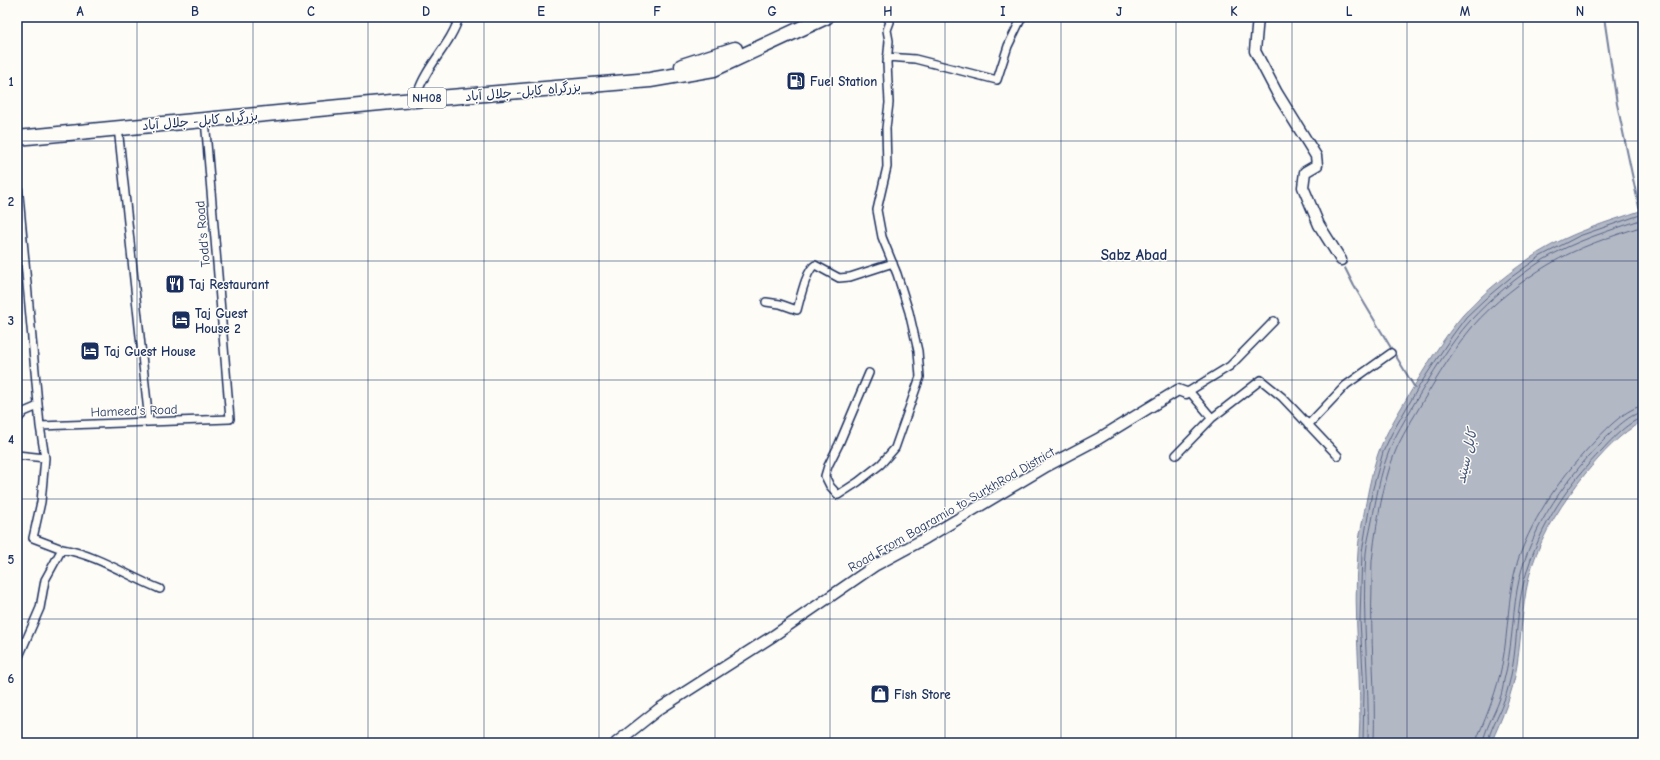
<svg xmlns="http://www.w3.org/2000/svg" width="1660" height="760" font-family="'Comic Neue','Playpen Sans Arabic',sans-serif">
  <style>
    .water { fill: #b3b8c5; stroke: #76819c }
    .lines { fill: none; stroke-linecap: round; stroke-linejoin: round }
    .shore { stroke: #586687; stroke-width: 1 }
    .stream { stroke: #76819c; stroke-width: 2 }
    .street-casing { stroke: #1b2f5e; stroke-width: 10 }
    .secondary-casing { stroke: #1b2f5e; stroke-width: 13 }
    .highway-casing { stroke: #1b2f5e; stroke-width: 17 }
    .street { stroke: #fdfcf7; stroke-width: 7 }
    .secondary { stroke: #fdfcf7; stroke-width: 10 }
    .highway { stroke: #fdfcf7; stroke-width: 14 }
    .grid { fill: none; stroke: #1b2f5e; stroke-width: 1; stroke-opacity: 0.55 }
    .labels { text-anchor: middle; stroke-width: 3; stroke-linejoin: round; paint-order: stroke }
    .shield { fill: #fdfcf7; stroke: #5f6c8c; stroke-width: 1 }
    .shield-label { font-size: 12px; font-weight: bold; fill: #1b2f5e }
    .poi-label { font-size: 13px; font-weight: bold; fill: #1b2f5e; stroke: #fdfcf7; text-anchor: start }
    .street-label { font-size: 13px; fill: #1b2f5e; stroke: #fdfcf7 }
    .water-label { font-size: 14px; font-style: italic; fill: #49587d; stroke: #fdfcf7 }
    .quarter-label { font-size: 15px; font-weight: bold; fill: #1b2f5e; stroke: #fdfcf7 }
    .neatline { fill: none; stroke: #1b2f5e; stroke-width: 1.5 }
    .grid-label { font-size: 13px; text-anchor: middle; font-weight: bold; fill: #1b2f5e }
  </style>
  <rect width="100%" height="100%" fill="#fdfcf7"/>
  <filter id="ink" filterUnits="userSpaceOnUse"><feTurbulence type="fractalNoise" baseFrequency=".025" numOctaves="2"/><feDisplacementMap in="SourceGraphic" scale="8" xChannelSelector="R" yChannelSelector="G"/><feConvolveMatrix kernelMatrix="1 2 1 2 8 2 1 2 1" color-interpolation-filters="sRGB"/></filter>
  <g filter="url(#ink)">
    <path class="water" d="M1643 210V421C1620 433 1602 454 1585 474 1563 502 1543 532 1532 566 1522 598 1522 632 1517 665 1513 693 1502 718 1491 743H1359C1363 680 1352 616 1358 552 1358 541 1361 530 1363 519 1367 497 1371 473 1379 451 1386 433 1397 415 1407 398 1423 371 1443 338 1463 315 1485 291 1512 270 1538 253 1570 233 1607 222 1643 210Z"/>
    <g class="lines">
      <path class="shore" d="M1363 743 1364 692 1360 620 1362 552 1372 492 1383 452 1392 433 1421 383 1452 336 1466 317 1485 299 1510 278 1541 256 1579 236 1643 214
        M1368 743C1370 680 1361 616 1366 553 1367 542 1370 532 1372 521 1376 499 1380 475 1388 454 1394 436 1406 419 1415 402 1431 376 1450 343 1470 321 1491 298 1517 277 1543 260 1574 241 1609 231 1643 219
        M1374 743C1376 690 1370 638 1372 585 1372 574 1371 563 1373 553 1376 525 1384 480 1394 455 1401 436 1413 419 1423 401 1438 376 1454 349 1473 326 1491 305 1524 279 1548 265 1578 247 1610 237 1643 226
        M1477 743 1478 736C1488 713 1497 690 1502 665 1509 630 1507 594 1518 560 1534 514 1563 474 1597 439 1607 428 1628 407 1643 406
        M1483 743C1484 731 1495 713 1499 701 1502 694 1503 687 1504 680 1512 650 1512 620 1517 590 1527 534 1561 485 1600 444 1609 435 1629 413 1643 412
        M1488 743C1489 731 1499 715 1503 703 1506 696 1508 688 1510 680 1517 650 1516 619 1522 590 1534 535 1564 488 1603 449 1611 440 1631 419 1643 418"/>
      <path class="stream" d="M1604 17 1617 104 1639 207
        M1345 268 1354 286 1415 388"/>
      <g class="street-casing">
        <path id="street" d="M887 57 915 59 997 80 1008 46 1022 17
          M418 92C426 66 452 43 459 17
          M118 127 149 422
          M17 174 40 426 45 458 41 502 33 538 62 549 45 580 40 608 17 661
          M766 302 780 304 797 310C800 300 806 270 815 265L839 278 850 277 893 263
          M869 373 839 444 828 466 825 476 830 486 838 495 858 482 881 464 895 448 920 377 918 351 909 312 897 274 882 237 877 210 887 167 886 128 889 103 887 63 889 41 887 30 890 22 887 17
          M1189 391 1212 418
          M1186 393 1230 366 1274 321
          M17 420 24 412 38 406
          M1308 425 1346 385 1391 353
          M40 426 230 419 205 119
          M17 455 45 458
          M1176 455 1212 418 1261 380 1282 397 1338 456
          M62 549C100 556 125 575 160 589"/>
      </g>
      <g class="secondary-casing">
        <path id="secondary" d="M1258 17 1255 51 1277 93 1316 156 1317 165 1305 172 1303 187 1319 225 1341 260
          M616 743 659 709 773 636 876 565 926 538 1047 466 1098 439 1178 390 1186 393"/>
      </g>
      <g class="highway-casing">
        <path id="highway" d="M682 66 735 49
          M17 138 391 102 650 80 714 69 826 17"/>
      </g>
      <use href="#street" class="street"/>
      <use href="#secondary" class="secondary"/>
      <use href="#highway" class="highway"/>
    </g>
  </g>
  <path class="grid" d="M137 17V743M253 17V743M368 17V743M484 17V743M599 17V743M715 17V743M830 17V743M945 17V743M1061 17V743M1176 17V743M1292 17V743M1407 17V743M1523 17V743M17 141H1643M17 261H1643M17 380H1643M17 499H1643M17 619H1643"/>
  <defs>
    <g id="fuel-square" transform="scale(1)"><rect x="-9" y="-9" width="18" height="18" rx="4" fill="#1b2f5e" stroke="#fdfcf7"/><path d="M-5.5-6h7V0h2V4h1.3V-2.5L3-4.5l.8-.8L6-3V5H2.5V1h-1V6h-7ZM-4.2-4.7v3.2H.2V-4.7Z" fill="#fff"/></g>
    <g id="restaurant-square" transform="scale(1)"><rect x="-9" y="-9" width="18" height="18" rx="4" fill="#1b2f5e" stroke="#fdfcf7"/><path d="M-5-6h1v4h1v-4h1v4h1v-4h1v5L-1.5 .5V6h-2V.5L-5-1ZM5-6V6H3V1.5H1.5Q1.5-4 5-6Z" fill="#fff"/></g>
    <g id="hotel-square" transform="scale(1)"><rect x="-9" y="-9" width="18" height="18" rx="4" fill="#1b2f5e" stroke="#fdfcf7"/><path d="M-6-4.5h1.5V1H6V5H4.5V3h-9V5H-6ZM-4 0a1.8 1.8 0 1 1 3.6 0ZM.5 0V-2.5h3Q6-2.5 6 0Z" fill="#fff"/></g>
    <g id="shop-square" transform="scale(1)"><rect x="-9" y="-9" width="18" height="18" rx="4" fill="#1b2f5e" stroke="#fdfcf7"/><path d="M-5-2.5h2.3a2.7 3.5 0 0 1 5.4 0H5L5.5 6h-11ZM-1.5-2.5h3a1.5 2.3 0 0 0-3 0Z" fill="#fff"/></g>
  </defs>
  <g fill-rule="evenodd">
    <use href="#fuel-square" x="796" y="81"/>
    <use href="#restaurant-square" x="175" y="284"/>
    <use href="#hotel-square" x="181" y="320"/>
    <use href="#hotel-square" x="90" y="351"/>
    <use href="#shop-square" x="880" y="694"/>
  </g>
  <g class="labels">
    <rect class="shield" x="408" y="88" width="38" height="20" rx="3"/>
    <g class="shield-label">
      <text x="427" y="102">NH08</text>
    </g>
    <g class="poi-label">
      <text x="810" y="86">Fuel Station</text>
      <text x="189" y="289">Taj Restaurant</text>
      <text x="195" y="318">Taj Guest<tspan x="195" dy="15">House 2</tspan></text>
      <text x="104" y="356">Taj Guest House</text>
      <text x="894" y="699">Fish Store</text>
    </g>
    <g class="street-label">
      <text transform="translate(523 91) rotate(-5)" y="5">بزرگراه کابل- جلال آباد</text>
      <text transform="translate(200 120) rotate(-5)" y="5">بزرگراه کابل- جلال آباد</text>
      <text transform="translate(202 234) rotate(-95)" y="5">Todd's Road</text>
      <text transform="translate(134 410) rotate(-2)" y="5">Hameed's Road</text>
      <text transform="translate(951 509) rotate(-30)" y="5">Road From Bagramio to SurkhRod District</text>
    </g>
    <g class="water-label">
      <text transform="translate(1466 456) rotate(-77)" y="5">کابل سيند</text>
    </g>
    <g class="quarter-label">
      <text x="1134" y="260">Sabz Abad</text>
    </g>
  </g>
  <rect width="1660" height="760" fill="none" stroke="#fdfcf7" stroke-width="44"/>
  <rect x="22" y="22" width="1616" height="716" class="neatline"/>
  <g class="grid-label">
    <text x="80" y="16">A</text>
    <text x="195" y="16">B</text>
    <text x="311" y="16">C</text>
    <text x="426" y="16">D</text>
    <text x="541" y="16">E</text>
    <text x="657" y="16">F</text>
    <text x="772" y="16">G</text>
    <text x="888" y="16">H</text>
    <text x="1003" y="16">I</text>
    <text x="1119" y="16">J</text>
    <text x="1234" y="16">K</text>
    <text x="1349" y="16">L</text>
    <text x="1465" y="16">M</text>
    <text x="1580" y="16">N</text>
    <text x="11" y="86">1</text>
    <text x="11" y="206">2</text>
    <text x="11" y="325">3</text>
    <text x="11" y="444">4</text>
    <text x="11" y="564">5</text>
    <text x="11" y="683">6</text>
  </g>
</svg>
